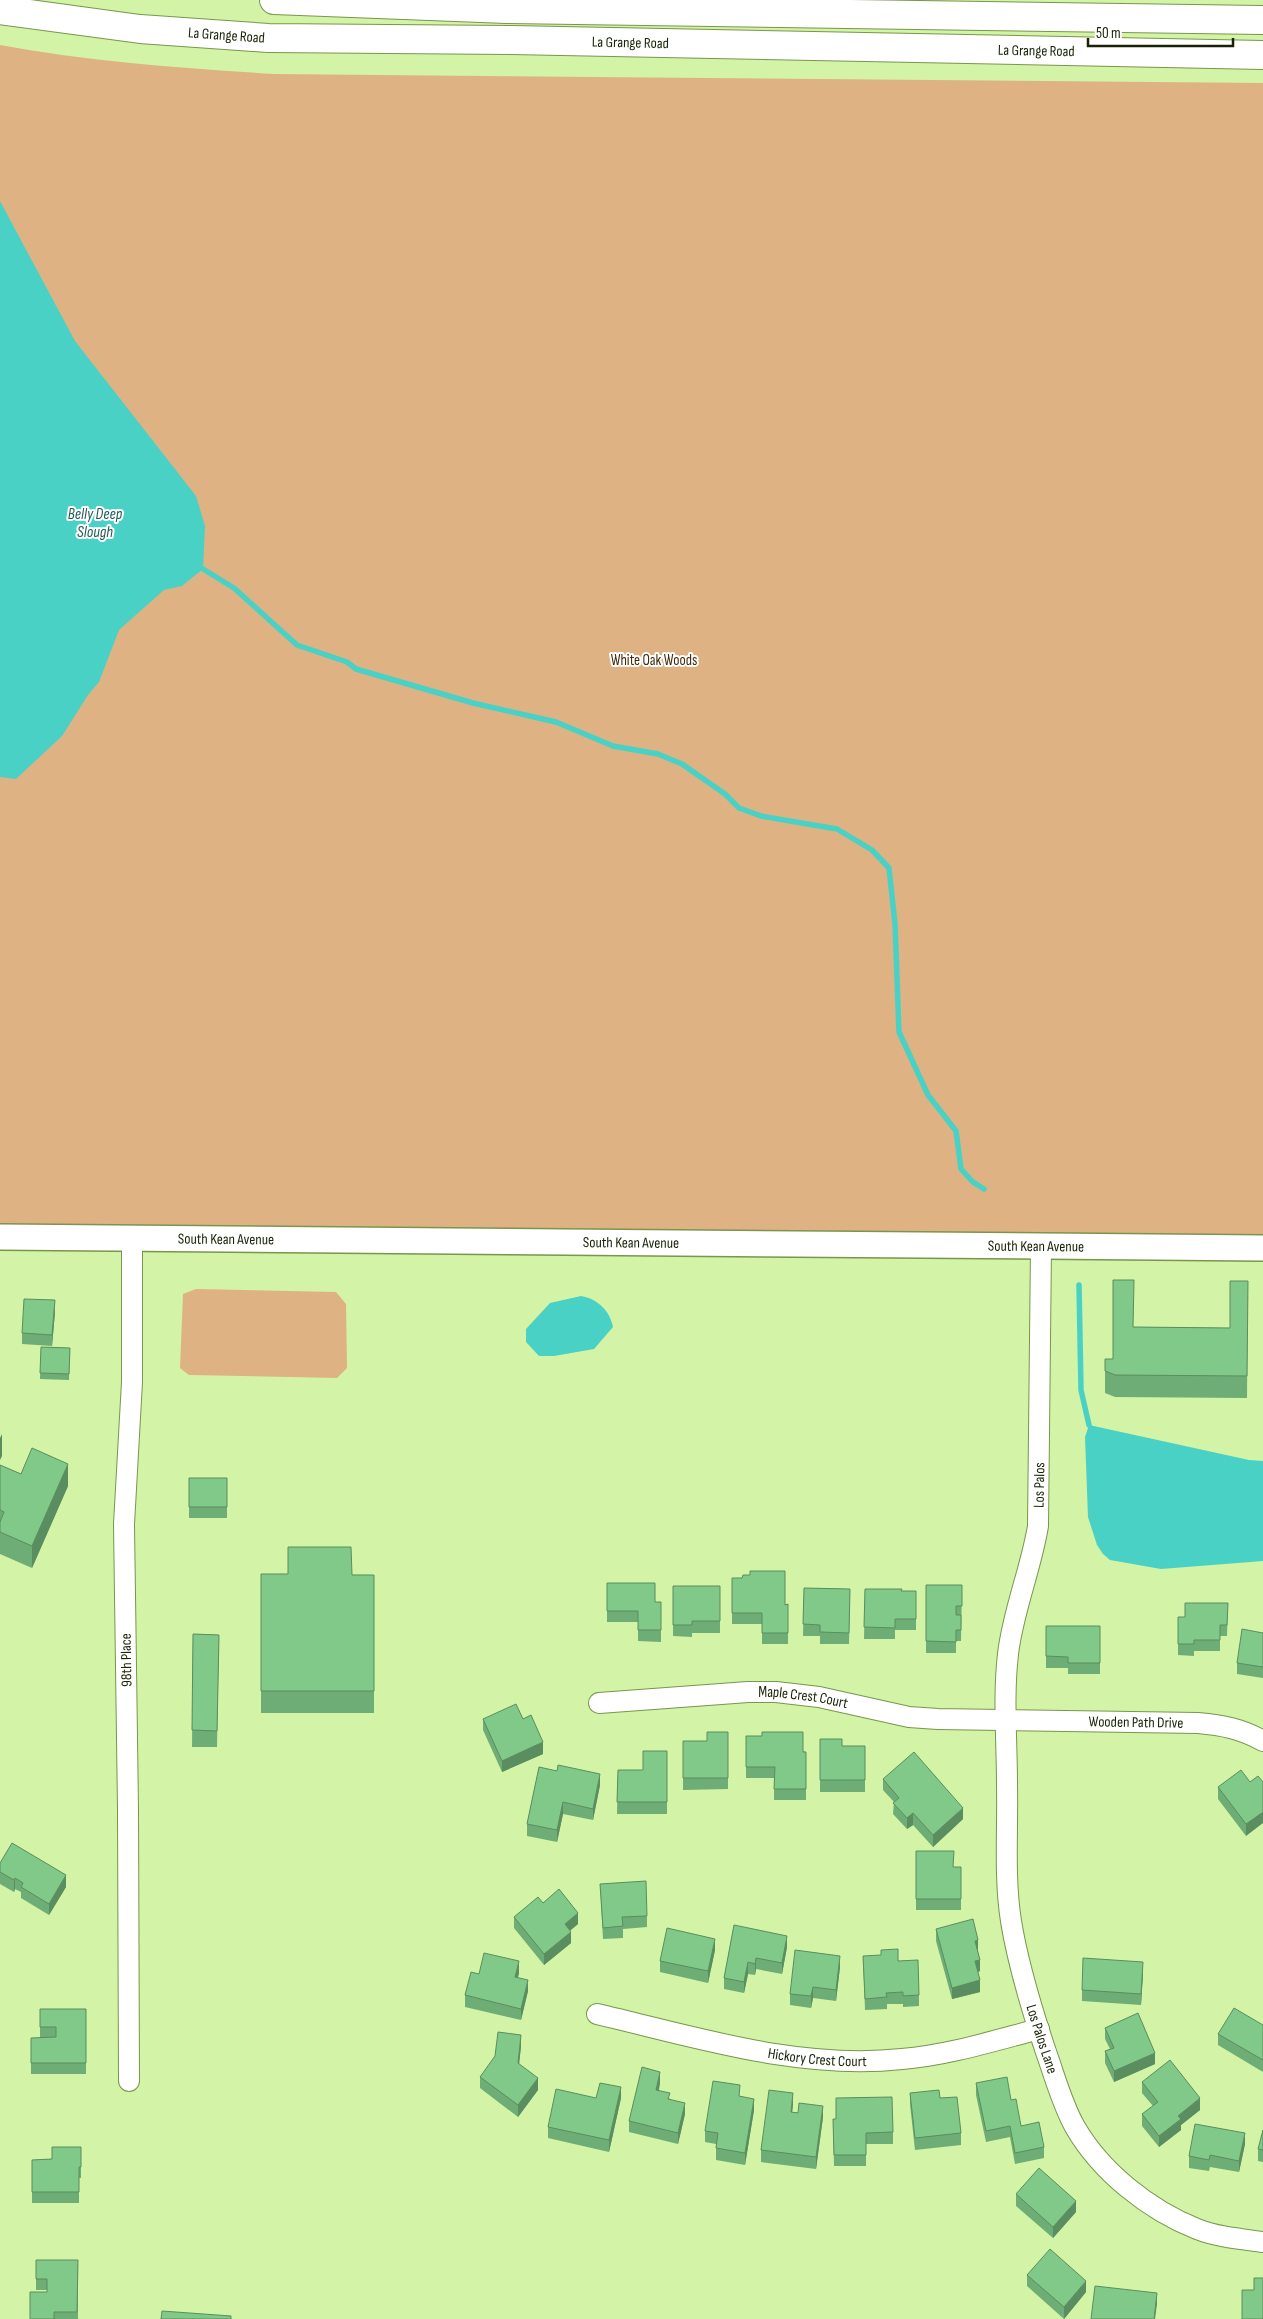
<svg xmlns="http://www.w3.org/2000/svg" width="1263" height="2319" font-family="'Sofia Sans Condensed',sans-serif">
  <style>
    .green { fill: #dfb283 }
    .water { fill: #49d1c5 }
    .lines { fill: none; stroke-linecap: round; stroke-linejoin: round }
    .stream { stroke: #49d1c5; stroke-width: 5.5 }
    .minor-casing { stroke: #79964c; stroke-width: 22 }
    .tertiary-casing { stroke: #79964c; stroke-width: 28 }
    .trunk-casing { stroke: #79964c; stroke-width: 30 }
    .minor { stroke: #fff; stroke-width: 20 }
    .tertiary { stroke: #fff; stroke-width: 25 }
    .trunk { stroke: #fff; stroke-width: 28 }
    .wall { fill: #6ead75 }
    .shaded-wall { fill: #5a8d5f }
    .building { fill: #80c988; stroke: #5a8d5f }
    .labels { text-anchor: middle; stroke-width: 4; stroke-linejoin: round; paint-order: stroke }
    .street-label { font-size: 15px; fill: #182305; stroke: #fff }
    .park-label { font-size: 15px; fill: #442a0a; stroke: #fff }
    .water-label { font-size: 16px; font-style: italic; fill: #235b55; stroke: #fff }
  </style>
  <rect width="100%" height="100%" fill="#d3f3a6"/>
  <path class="green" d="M0 45C91 62 182 68 274 74L1263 83V1248L0 1236Z
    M196 1289 336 1292 346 1304 347 1368 337 1378 189 1375 180 1368 183 1294Z"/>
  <path class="water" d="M0 201 75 341 196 496 205 526 203 569 182 586 164 590 119 630 99 682 88 695 62 736 16 779 0 777Z
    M581 1296C598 1299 610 1311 613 1327L594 1349 554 1356H539L526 1342V1329L550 1303Z
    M1089 1425 1249 1460 1263 1461V1561L1161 1569 1110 1560 1103 1554 1097 1545 1088 1517 1085 1437Z"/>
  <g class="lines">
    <path class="stream" d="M203 569 234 588 297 645 347 662 356 669 473 703 556 722 613 746 658 754 682 764 725 794 739 808 761 816 837 829 872 850 889 868 895 924 899 1032 928 1095 956 1131 961 1169 973 1182 984 1189
      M1079 1285 1081 1390 1089 1425"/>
    <g class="minor-casing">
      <g id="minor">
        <path id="s1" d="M1041 1246 1038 1526C1031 1569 1013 1611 1008 1654 1003 1697 1007 1742 1007 1785 1008 1830 1004 1877 1011 1921 1018 1965 1032 2010 1046 2052 1055 2077 1062 2104 1075 2127 1101 2172 1149 2210 1197 2229 1217 2237 1241 2239 1263 2242"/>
        <path id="s2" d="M599 1703 748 1692H776L819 1697 909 1717 938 1719 1198 1723C1222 1725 1242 1729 1263 1741"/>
        <path id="s3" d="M597 2014C696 2037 798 2070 902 2059 949 2055 993 2041 1039 2029"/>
        <path d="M129 2081 128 1809 124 1524 132 1382V1238"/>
      </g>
    </g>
    <g class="tertiary-casing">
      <g id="tertiary">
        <path id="s4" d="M0 1237 1263 1248"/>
      </g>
    </g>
    <g class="trunk-casing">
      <g id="trunk">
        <path d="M274 0 507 9 1263 20"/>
        <path id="s5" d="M0 10 140 29 268 38 511 40 1263 55"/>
      </g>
    </g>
    <use href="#minor" class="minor"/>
    <use href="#tertiary" class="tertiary"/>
    <use href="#trunk" class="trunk"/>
  </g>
  <path class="wall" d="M1248 1281 1247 1398 1115 1397 1105 1393V1359H1113L1133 1327 1230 1328Z
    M55 1312 52 1346 22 1344V1333Z
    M41 1347 70 1348 69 1380 40 1379Z
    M0 1465 21 1474 68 1486 32 1568 0 1554Z
    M189 1478H227V1518H189Z
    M261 1574 374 1575V1713H261Z
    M732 1578 785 1605 788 1604V1644H762V1624H732Z
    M607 1583 655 1602H661V1642L638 1641V1622H607Z
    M926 1585H962L961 1641H956V1653H926Z
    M673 1586H720V1633H692V1637L673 1636Z
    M804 1588 850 1589 849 1644H820V1636H803Z
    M865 1589 901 1591H916V1630H895V1639H864Z
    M1228 1603 1227 1636H1220V1651H1194V1656L1178 1655V1617H1185Z
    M1046 1626H1100V1674H1068V1668H1046Z
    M1263 1633V1678L1237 1674V1663Z
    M193 1634 219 1635 217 1747H192Z
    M483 1719H523L543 1754 502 1772 483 1730Z
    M728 1732V1789L683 1790V1741H707Z
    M746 1736 806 1752V1800H774V1778H746Z
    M820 1739 842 1746H865V1792H820Z
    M667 1751V1814H617L618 1770H643Z
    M539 1767 600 1785 593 1820 563 1814 557 1842 527 1836V1824Z
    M883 1779 963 1819 933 1847 913 1825 907 1829 893 1814 894 1802 883 1790Z
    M1250 1782 1246 1836 1218 1799V1787Z
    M916 1851 953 1867H961V1910H916Z
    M0 1863 66 1887 49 1915 21 1898V1892L15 1889 14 1892 0 1884Z
    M600 1884 647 1916V1927L623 1929V1938L603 1939Z
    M543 1903 578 1924 570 1930 571 1943 544 1965 514 1928V1917Z
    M734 1925 787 1947 782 1974 756 1969 755 1975 748 1974 744 1993 724 1989V1978Z
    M936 1929 978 1951 980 1971 978 1972 980 1992 952 1999 936 1941Z
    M715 1950 708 1983 660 1972V1961Z
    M863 1956 898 1961 919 1995V2006L903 2007V2004H887V2009L865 2010Z
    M840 1967 836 2001 813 1998 811 2008 790 2005V1994Z
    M519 1973 518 1977 528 1991 521 2020 465 2007V1995L479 1974Z
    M1143 1973 1141 2005 1082 2001V1990Z
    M40 2009H86V2074H31V2038H40Z
    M1263 2025V2072L1218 2045V2034Z
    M1105 2028 1155 2064 1114 2082 1105 2063V2051L1110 2049 1105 2039Z
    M521 2046 519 2064 538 2090 518 2117 480 2088V2077Z
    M1142 2082 1200 2110 1181 2125V2130L1159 2147 1142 2126V2114L1153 2106 1142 2093Z
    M660 2083 659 2090 670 2099 685 2114 678 2144 629 2132V2121Z
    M976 2083 1011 2100 1021 2126 1044 2147V2158L1015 2164 1010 2137 986 2142 976 2095Z
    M910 2093 940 2098 961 2133V2145L915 2150 910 2104Z
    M740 2096 754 2110 745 2165 716 2160V2144L705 2142V2131Z
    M596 2098H621L609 2152 548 2138V2127Z
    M793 2104 792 2112 823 2117 816 2169 761 2162V2150Z
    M833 2119 893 2132V2144H866V2166H834Z
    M1263 2130V2162L1258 2161V2149Z
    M1245 2144 1239 2172 1210 2167 1209 2171 1189 2168V2156Z
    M81 2147V2178H79V2203H32V2160L52 2159Z
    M1016 2194 1076 2212 1053 2238 1016 2206Z
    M36 2260H78V2319H30L47 2292V2290H36Z
    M1027 2275 1086 2292 1064 2319 1027 2286Z"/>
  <path class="shaded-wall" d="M55 1300V1312L52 1346V1335Z
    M2 1434V1456L0 1460V1438Z
    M68 1464V1486L32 1568V1546Z
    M543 1742V1754L502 1772V1761Z
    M600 1774V1785L593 1820V1809Z
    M563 1802V1814L557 1842V1830Z
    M963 1808V1819L933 1847V1835Z
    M1263 1812V1823L1246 1836V1824Z
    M913 1813V1825L907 1829V1818Z
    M66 1875V1887L49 1915V1904Z
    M15 1878V1889L14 1892V1880Z
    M578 1913V1924L565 1935V1924Z
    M571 1932V1943L544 1965V1954Z
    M787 1936V1947L782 1974V1963Z
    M715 1939V1950L708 1983V1971Z
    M978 1940V1951L975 1952V1941Z
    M840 1956V1967L836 2001V1990Z
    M756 1958V1969L755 1975V1964Z
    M980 1960V1971L975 1973V1961Z
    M519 1961V1973L515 1988V1977Z
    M748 1962V1974L744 1993V1982Z
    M1143 1962V1973L1141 2005V1994Z
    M528 1980V1991L521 2020V2009Z
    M980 1980V1992L952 1999V1988Z
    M813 1987V1998L811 2008V1996Z
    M521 2035V2046L518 2074V2063Z
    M1155 2053V2064L1114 2082V2071Z
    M660 2072V2083L656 2101V2090Z
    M538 2078V2090L518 2117V2105Z
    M621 2087V2098L609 2152V2140Z
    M793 2093V2104L791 2123V2112Z
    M1200 2098V2110L1181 2125V2130L1159 2147V2136L1178 2116Z
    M754 2099V2110L745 2165V2153Z
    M685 2103V2114L678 2144V2133Z
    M823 2106V2117L816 2169V2157Z
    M1245 2133V2144L1239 2172V2161Z
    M1076 2201V2212L1053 2238V2227Z
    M1086 2281V2292L1064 2319V2307Z
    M1157 2293V2304L1155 2319H1154Z"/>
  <path class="building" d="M1113 1280H1134L1133 1327 1230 1328V1281H1248L1247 1376 1115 1375 1105 1371V1359H1113Z
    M24 1299 55 1300 52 1335 22 1333Z
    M41 1347 70 1348 69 1374 40 1373Z
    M32 1448 68 1464 32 1546 0 1532V1522L4 1512 0 1510V1465L21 1474Z
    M189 1478H227V1507H189Z
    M288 1547H351L352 1575H374V1691H261V1574H288Z
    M750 1571H785V1605L788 1604V1633H762V1613H732V1578H742L743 1575H750Z
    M607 1583H655V1602H661V1630H638V1611H607Z
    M926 1585H962V1606H956V1615H961V1630H956V1642L926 1641Z
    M673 1586H720V1621H692V1625H673Z
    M804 1588 850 1589 849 1633 820 1632V1625L803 1624Z
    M865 1589H902L901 1591H916V1619H895V1628L864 1627Z
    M1185 1603H1228L1227 1625H1220V1640H1194V1644H1178V1617H1185Z
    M1046 1626H1100V1663H1068V1657L1046 1656Z
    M1242 1629 1263 1633V1667L1237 1663Z
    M193 1634 219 1635 217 1731 192 1730Z
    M516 1704 523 1719 531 1715 543 1742 502 1761 483 1719Z
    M707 1732H728V1778H683V1741H707Z
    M762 1732H803V1752H806V1789H774L775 1767H746V1736H762Z
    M820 1739H842V1746H865V1780H820Z
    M643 1751H667V1802H617L618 1770H643Z
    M914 1752 963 1808 933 1835 913 1813 907 1818 893 1803 899 1798 883 1779Z
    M558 1765 600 1774 593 1809 563 1802 557 1830 527 1824 539 1767 557 1771Z
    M1241 1770 1250 1782 1258 1776 1263 1782V1812L1246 1824 1218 1787Z
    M12 1843 66 1875 49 1904 21 1887 23 1883 15 1878 14 1880 0 1872V1863Z
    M916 1851H954L953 1867H961V1899H916Z
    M646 1881 647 1916 622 1917 623 1926 603 1928 600 1884Z
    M559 1889 578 1913 565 1924 571 1932 544 1954 514 1917 538 1897 543 1903Z
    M973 1919 978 1940 975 1941 980 1960 975 1961 980 1980 952 1988 936 1929Z
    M734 1925 787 1936 782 1963 756 1958 755 1964 748 1962 744 1982 724 1978Z
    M667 1928 715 1939 708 1971 660 1961Z
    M898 1949V1961L918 1960 919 1995 903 1996V1992L886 1993 887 1997 865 1999 863 1956 881 1955V1950Z
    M795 1950 840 1956 836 1990 813 1987 811 1996 790 1994Z
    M484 1953 519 1961 515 1977 528 1980 521 2009 465 1995 471 1972 479 1974Z
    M1083 1958 1143 1962 1141 1994 1082 1990Z
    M1234 2008 1263 2025V2060L1218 2034Z
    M40 2009H86V2063H31V2038L56 2037V2027H40Z
    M1138 2013 1155 2053 1114 2071 1105 2051 1114 2048 1105 2028Z
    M498 2032 521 2035 518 2063 538 2078 518 2105 480 2077 495 2056Z
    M1170 2060 1200 2098 1178 2116 1181 2119 1159 2136 1142 2114 1158 2102 1142 2082Z
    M642 2067 660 2072 656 2090 670 2093 668 2099 685 2103 678 2133 629 2121Z
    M1007 2077 1011 2100 1016 2099 1021 2126 1039 2122 1044 2147 1015 2153 1010 2126 986 2131 976 2083Z
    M713 2081 740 2085 739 2096 754 2099 745 2153 716 2148 718 2133 705 2131Z
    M600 2083 621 2087 609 2140 548 2127 556 2089 596 2098Z
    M769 2090 793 2093 791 2112 798 2113 799 2103 823 2106 816 2157 761 2150Z
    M939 2090 940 2098 957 2097 961 2133 915 2138 910 2093Z
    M892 2097 893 2132 866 2133V2155H834L833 2119H836V2098Z
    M1195 2124 1245 2133 1239 2161 1210 2155 1209 2160 1189 2156Z
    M1263 2130V2150L1258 2149Z
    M52 2147H81V2167H79V2192H32V2160L52 2159Z
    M1039 2168 1076 2201 1053 2227 1016 2194Z
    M1050 2249 1086 2281 1064 2307 1027 2275Z
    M36 2260H78L77 2312H54V2319H30V2292H47V2279H36Z
    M1254 2278H1263V2319H1242V2290H1254Z
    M1095 2286 1157 2293 1154 2319H1091Z
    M162 2311 231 2316V2319H161Z"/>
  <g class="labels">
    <g class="street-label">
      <text dy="5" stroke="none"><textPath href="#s5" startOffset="228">La Grange Road</textPath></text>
      <text dy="5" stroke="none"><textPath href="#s5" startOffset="632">La Grange Road</textPath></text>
      <text dy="5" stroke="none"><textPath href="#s5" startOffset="1038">La Grange Road</textPath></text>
      <text dy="5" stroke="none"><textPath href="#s4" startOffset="226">South Kean Avenue</textPath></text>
      <text dy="5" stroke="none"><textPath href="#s4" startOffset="631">South Kean Avenue</textPath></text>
      <text dy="5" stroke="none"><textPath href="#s4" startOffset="1036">South Kean Avenue</textPath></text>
      <text transform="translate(1039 1485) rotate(-89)" y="5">Los Palos</text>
      <text transform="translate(126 1660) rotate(-91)" y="5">98th Place</text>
      <text dy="5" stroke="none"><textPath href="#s2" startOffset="205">Maple Crest Court</textPath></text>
      <text dy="5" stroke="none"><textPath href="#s2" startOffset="540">Wooden Path Drive</textPath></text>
      <text dy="5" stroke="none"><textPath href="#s1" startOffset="801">Los Palos Lane</textPath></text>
      <text dy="5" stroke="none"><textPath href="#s3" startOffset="225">Hickory Crest Court</textPath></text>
    </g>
    <g class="park-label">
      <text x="654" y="665">White Oak Woods</text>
    </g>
    <g class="water-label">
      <text x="95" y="519">Belly Deep<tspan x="95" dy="18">Slough</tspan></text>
    </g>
  </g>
  <path d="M1088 38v8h145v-8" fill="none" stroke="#182305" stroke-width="2.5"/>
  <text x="1096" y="38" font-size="15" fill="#182305" stroke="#ffffff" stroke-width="4" paint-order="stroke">50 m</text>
</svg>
